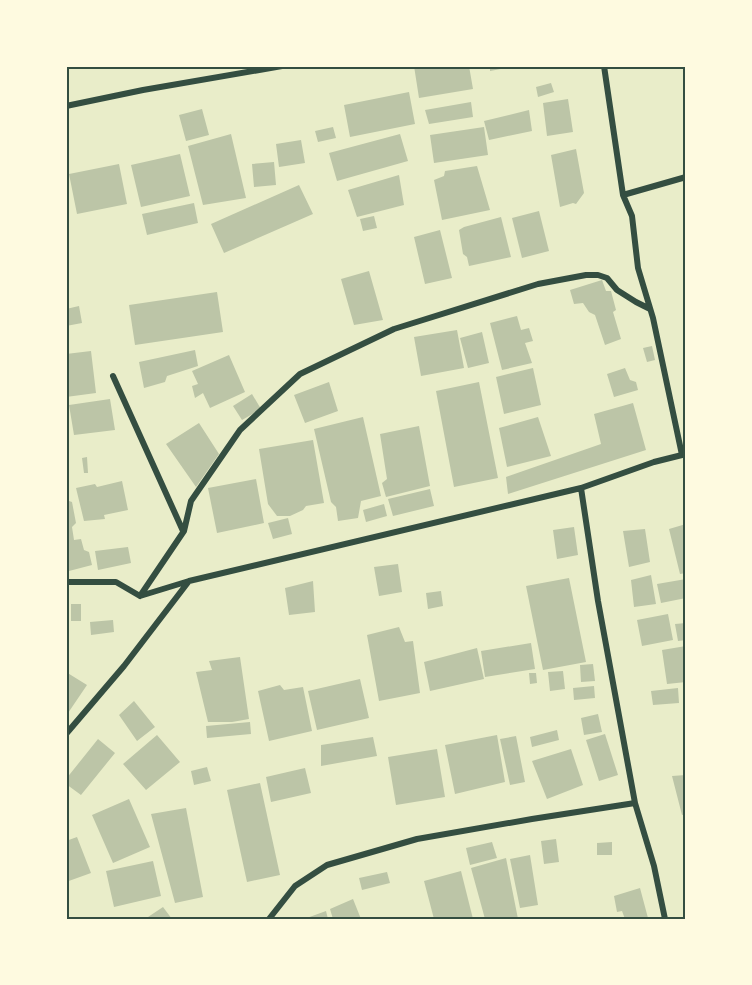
<svg xmlns="http://www.w3.org/2000/svg" width="752" height="985" font-family="'Titillium Web',sans-serif">
  <style>
    .building { fill: #bcc5a7 }
    .lines { fill: none; stroke-linecap: round; stroke-linejoin: round }
    .minor { stroke: #344e41; stroke-width: 6 }
    .neatline { fill: none; stroke: #344e41; stroke-width: 2 }
  </style>
  <rect width="100%" height="100%" fill="#e9edc9"/>
  <path class="building" d="M414 66H469L473 89 419 98Z
    M490 66H512V67L490 71Z
    M551 83 554 92 538 97 536 87Z
    M409 92 415 124 350 137 344 105Z
    M568 99 573 132 547 136 543 103Z
    M471 102 473 117 429 124 425 110Z
    M202 109 209 135 186 141 179 115Z
    M529 110 532 131 489 140 484 121Z
    M333 127 336 138 318 142 315 131Z
    M484 127 488 155 434 163 430 135Z
    M231 134 246 198 203 205 188 146Z
    M400 134 408 161 337 181 329 153Z
    M301 140 305 163 279 167 276 144Z
    M576 149 584 193 576 204 573 203 560 207 551 155Z
    M180 154 190 196 141 207 131 165Z
    M274 162 276 185 254 187 252 164Z
    M119 164 127 204 77 214 69 174Z
    M477 166 490 210 442 220 434 180 444 176 445 171Z
    M399 175 404 205 357 217 348 190Z
    M299 185 313 214 224 253 211 224Z
    M194 203 198 223 147 235 142 214Z
    M539 211 549 251 522 258 512 218Z
    M374 216 377 228 363 231 360 219Z
    M501 217 511 257 469 266 467 257 463 254 459 230 464 227Z
    M440 230 452 278 425 284 414 237Z
    M369 271 383 320 354 325 341 279Z
    M602 280 606 291H611L616 310 613 312 621 339 605 345 595 315 589 312 583 303 574 304 570 290Z
    M217 292 223 332 135 345 129 305Z
    M79 306 82 323 66 326V309Z
    M517 316 521 330 529 328 533 341 525 343 532 363 502 370 490 323Z
    M457 330 464 368 421 376 414 337Z
    M482 332 489 363 468 368 460 338Z
    M652 346 655 360 647 362 643 348Z
    M195 350 198 366 167 376 165 382 144 388 139 362Z
    M91 351 96 393 66 397V354Z
    M229 355 245 392 210 408 203 393 195 398 192 386 198 384 192 371Z
    M533 368 541 405 504 414 496 377Z
    M625 368 630 380 636 382 638 390 614 397 607 374Z
    M329 382 338 411 305 423 294 395Z
    M479 382 498 478 454 487 436 391Z
    M252 394 261 409 242 420 233 406Z
    M110 399 115 430 74 435 69 405Z
    M633 403 646 450 508 494 506 477 601 444 594 414Z
    M363 417 381 496 361 501 358 518 338 521 336 507 331 502 314 429Z
    M538 417 551 456 507 467 499 428Z
    M199 423 219 454 196 487 166 444Z
    M419 426 430 486 386 497 382 483 387 479 380 434Z
    M313 440 324 503 306 506 303 510 290 516H277L268 504 259 449Z
    M87 457 88 473H84L82 458Z
    M256 479 264 523 217 533 208 488Z
    M122 481 128 510 104 515 105 519 84 521 76 488 95 484 97 487Z
    M430 489 434 506 393 516 388 499Z
    M66 500 72 502 76 523 72 527 74 540 81 539 84 550 89 552 92 565 69 571 66 562Z
    M384 504 387 516 366 522 363 510Z
    M288 518 292 534 273 539 268 523Z
    M686 524V573L680 574 669 529Z
    M574 527 578 555 557 559 553 530Z
    M645 529 650 562 629 567 623 531Z
    M128 547 131 563 98 570 95 551Z
    M398 564 402 592 379 596 374 567Z
    M651 575 656 604 634 607 631 580Z
    M569 578 586 662 543 670 526 586Z
    M686 579V598L661 603 657 584Z
    M313 581 315 612 289 615 285 588Z
    M441 591 443 606 428 609 426 593Z
    M71 604H81V621H71Z
    M668 614 673 640 642 646 637 620Z
    M113 620 114 632 91 635 90 622Z
    M686 623V640L678 641 675 624Z
    M399 627 405 642 413 641 420 693 379 701 367 635Z
    M531 643 535 669 485 677 481 651Z
    M686 646V682L667 684 662 650Z
    M477 648 484 679 430 691 424 662Z
    M240 657 249 719 232 722H208L196 672 212 670 209 661Z
    M593 664 595 681 581 682 580 665Z
    M563 671 565 689 550 691 548 672Z
    M66 672 87 685 66 716Z
    M529 673H536L537 683 530 684Z
    M360 679 369 718 317 730 308 691Z
    M280 685 284 690 303 687 312 731 269 741 258 691Z
    M594 686 595 698 574 700 573 688Z
    M678 688 679 703 653 705 651 691Z
    M134 701 155 727 137 741 119 715Z
    M598 714 602 732 584 735 581 718Z
    M250 722 251 734 207 738 206 726Z
    M557 730 559 740 532 747 530 737Z
    M605 734 618 775 599 781 586 740Z
    M157 735 180 762 146 790 123 764Z
    M497 735 505 782 455 794 445 745Z
    M516 736 525 782 510 785 500 739Z
    M373 737 377 756 321 766V745Z
    M98 739 115 753 81 795 66 784V779Z
    M437 749 445 797 396 805 388 757Z
    M571 749 583 785 547 799 532 761Z
    M207 767 211 781 194 785 191 771Z
    M305 768 311 793 271 802 266 777Z
    M686 775V814L682 815 672 776Z
    M260 783 280 875 247 882 227 790Z
    M129 799 150 847 113 863 92 815Z
    M186 808 203 897 175 903 151 814Z
    M77 837 91 873 66 882V841Z
    M556 839 559 862 544 864 541 841Z
    M492 842 497 858 470 865 466 848Z
    M612 842V855H597V843Z
    M530 855 538 905 520 908 510 859Z
    M506 858 518 919H485L471 868Z
    M153 861 161 896 114 907 106 871Z
    M461 871 473 919H434L424 881Z
    M387 872 390 883 362 890 359 878Z
    M640 888 648 918 625 919 622 911 617 912 614 896Z
    M353 899 361 919H333L330 909Z
    M163 907 172 919H145Z
    M326 911 328 919H304Z"/>
  <g class="lines">
    <path class="minor" d="M604 66 623 195 632 216 638 268 653 318 682 455
      M66 106 143 90 282 66
      M623 195 686 177
      M113 376 183 531
      M581 488 598 601 635 803 654 866 665 919
      M66 582H116L140 596 189 581
      M140 596 184 531 191 501 240 430 300 374 394 329 538 284 586 275H598L607 278 617 290 636 302 650 309
      M66 734 124 666 189 581 581 488 654 462 686 454
      M269 919 295 886 327 865 417 839 532 819 635 803"/>
  </g>
  <rect width="752" height="985" fill="none" stroke="#fefae0" stroke-width="135"/>
  <rect x="68" y="68" width="616" height="850" class="neatline"/>
</svg>
